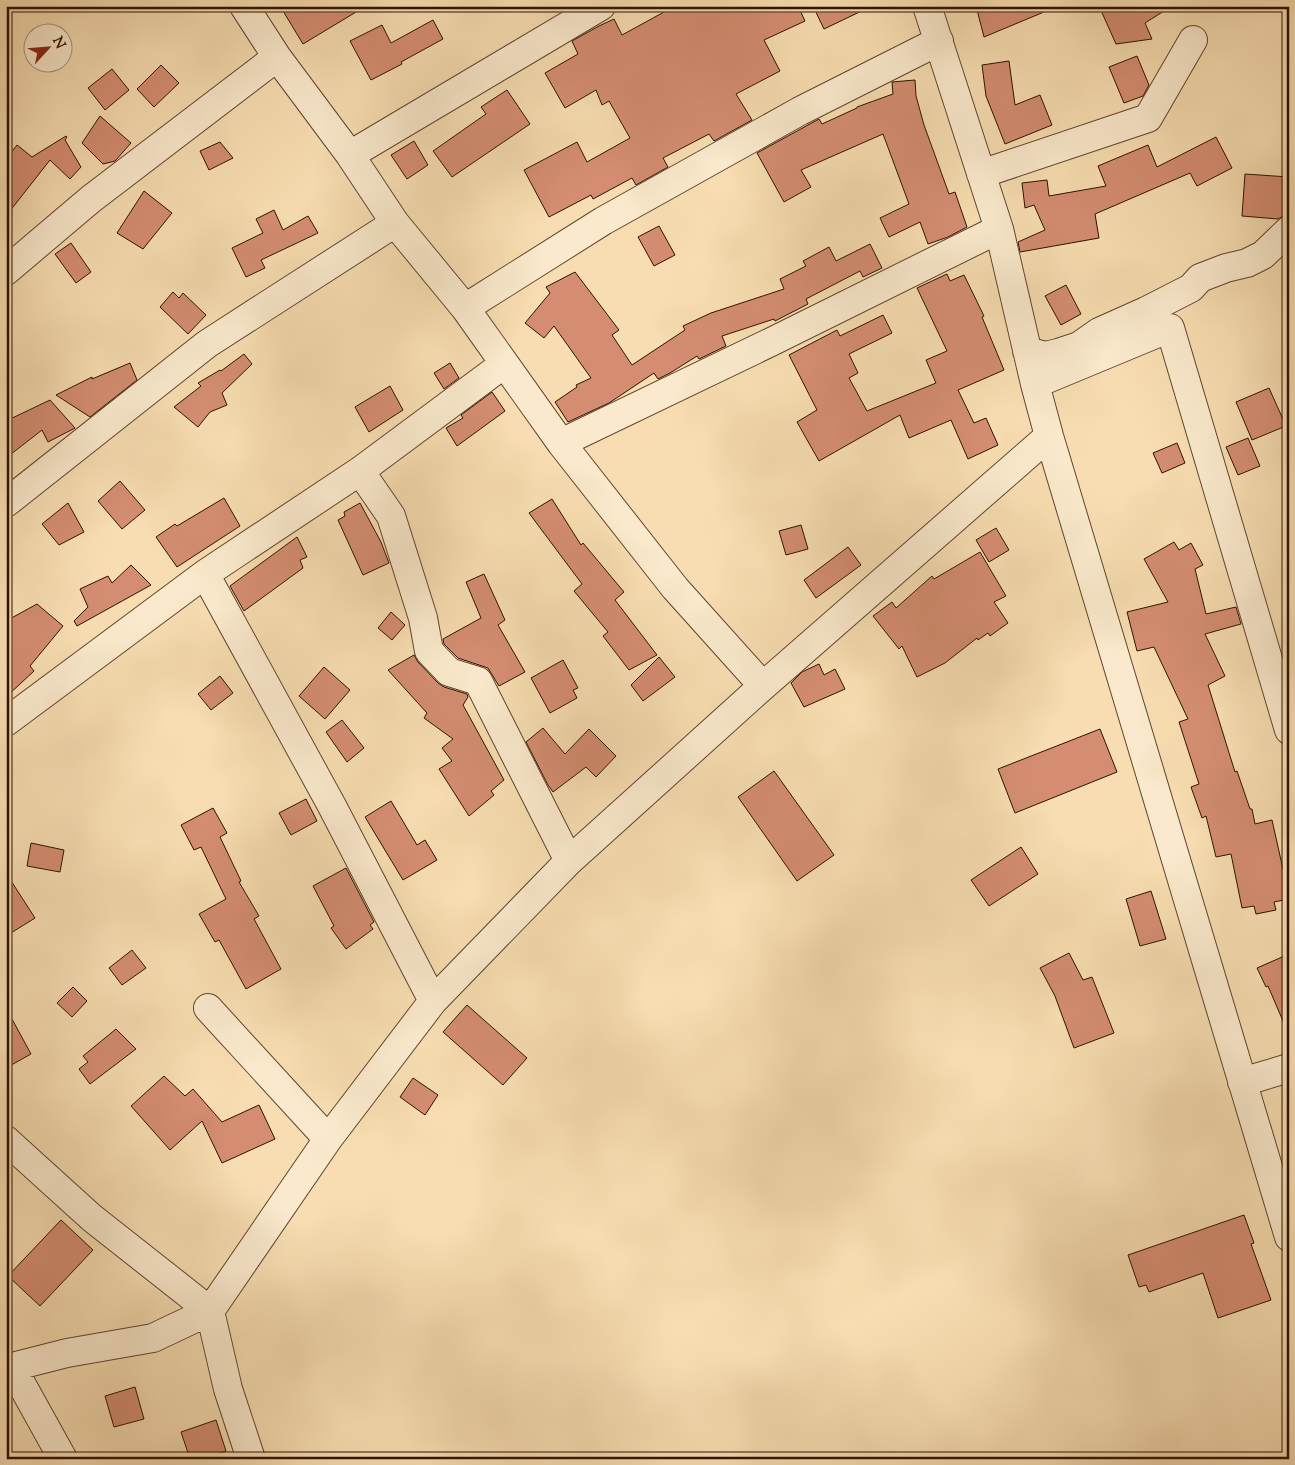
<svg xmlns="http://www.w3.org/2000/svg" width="1295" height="1465" font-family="'Sorts Mill Goudy',serif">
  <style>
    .building { fill: #d48d71; stroke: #2e1200 }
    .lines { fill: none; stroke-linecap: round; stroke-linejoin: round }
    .minor-casing { stroke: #60452c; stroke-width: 30 }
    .minor { stroke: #fae9cc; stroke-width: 28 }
  </style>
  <rect width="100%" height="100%" fill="#f7ddb1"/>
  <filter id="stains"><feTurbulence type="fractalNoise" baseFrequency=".004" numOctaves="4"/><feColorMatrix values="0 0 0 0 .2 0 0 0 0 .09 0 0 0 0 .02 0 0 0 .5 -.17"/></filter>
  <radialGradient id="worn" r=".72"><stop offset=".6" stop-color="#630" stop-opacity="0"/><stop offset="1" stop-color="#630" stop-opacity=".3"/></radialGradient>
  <path class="building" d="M280 6H366L303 44Z
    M675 6H798L805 21 764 40 780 71 736 94 752 120 714 141 709 134 663 158 668 167 636 185 632 178 593 199 591 195 549 217 524 170 577 142 587 162 630 138 609 101 602 105 596 90 565 108 545 73 578 54 572 41 599 26 614 19 622 35Z
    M813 6H872L824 29Z
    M976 6H1056V7L984 37Z
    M1099 6H1172L1145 23 1152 39 1116 44Z
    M433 20 443 39 401 62 402 64 371 80 350 41 382 25 391 43Z
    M1137 56 1149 85 1143 96 1124 103 1109 67Z
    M1009 61 1015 105 1040 95 1052 125 1005 144 986 96 982 65Z
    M161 65 179 83 154 107 137 89Z
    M112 69 129 90 105 110 88 88Z
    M915 80 916 96 924 125 949 194 955 192 967 227 948 237 928 244 920 222 889 237 880 218 909 204 883 134 801 170 811 187 784 202 757 153 819 119 822 124 857 108V107L893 94 892 82Z
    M507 90 530 124 452 177 433 151 486 114 481 107Z
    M100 116 131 143 115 161 103 164 82 143Z
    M66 136 67 137 65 140 81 167 70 179 50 160 6 216V159L17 145 32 157Z
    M1216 137 1232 168 1197 186 1190 173 1095 214 1099 238 1020 252 1018 242 1045 230 1034 205 1025 208 1022 183 1047 180 1049 196 1106 186 1098 166 1148 145 1157 167Z
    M414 141 428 165 407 179 391 155Z
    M220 142 233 158 209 170 200 151Z
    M1245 174 1289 177V215H1285L1278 219 1242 216Z
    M144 191 172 213 143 249 117 233Z
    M274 210 283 230 308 216 318 233 261 260 265 268 246 277 232 248 263 233 256 219Z
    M659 226 675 255 654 266 638 237Z
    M71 243 91 272 76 283 55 254Z
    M870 244 882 268 863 277 860 271 806 299 808 304 775 321 774 319 722 336 726 346 699 359 697 356 670 373 658 379 654 373 609 403 568 422 555 402 577 387 576 385 591 378 554 326 544 338 525 323 550 293 546 287 575 272 619 330 612 335 632 365 685 330 683 326 711 313 784 289 780 279 806 266 803 261 829 247 836 261Z
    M947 274 950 281 964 275 984 316 982 317 1004 370 958 390 974 423 986 418 998 445 968 459 951 420 909 438 900 415 819 461 797 422 817 410 789 355 837 330 840 336 883 315 892 333 849 354 858 373 849 378 867 411 936 383 926 360 947 351 917 288Z
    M1066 285 1081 314 1061 325 1045 296Z
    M173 292 179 298 183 293 206 315 188 334 160 307Z
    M244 354 252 364 222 393 227 405 210 412 198 427 174 407 201 386 198 383 220 370 221 371Z
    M130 363 137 380 90 417 56 395 92 377V379Z
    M450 363 459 378 444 389 434 373Z
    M390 386 403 410 369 432 355 407Z
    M1269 388 1286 426 1252 440 1236 402Z
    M492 392 505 411 457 446 446 428 463 418 461 415Z
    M50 400 75 428 48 442 42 430 6 458V421Z
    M1248 438 1260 466 1238 475 1226 447Z
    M1177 443 1185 463 1162 473 1153 453Z
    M120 481 145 510 122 529 98 501Z
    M224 498 240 526 177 567 156 537 175 524 177 526Z
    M552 499 581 545 583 543 624 592 615 600 657 655 629 670 603 636 608 632 574 591 582 584 529 513Z
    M68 503 84 532 59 545 42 524Z
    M360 503 381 542 389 563 363 575 338 520 345 516 344 512Z
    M801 525 808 549 786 555 779 531Z
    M996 528 1009 550 989 562 976 540Z
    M297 537 307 557 300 560 303 568 244 611 230 586Z
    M1174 542 1179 550 1191 543 1203 565 1195 569 1206 614 1236 607 1241 624 1205 634 1225 676 1208 685 1235 772 1237 771 1250 809H1252L1255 824 1272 820 1285 878 1289 877V899L1274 902 1276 910 1256 914 1254 906 1242 908 1231 854 1216 857 1206 816 1202 818 1191 787 1199 784 1179 722 1188 719 1154 647 1137 651 1127 612 1168 602 1144 559Z
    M848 547 861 565 816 598 804 580Z
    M980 552 1006 596 994 602 1008 623 990 636 988 633 978 640 977 638 945 663 917 677 902 646 899 649 873 616 892 602 896 608 932 576 934 579Z
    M131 565 151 585 77 626 74 621 88 607 80 589 108 576 112 583Z
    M484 574 505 620 498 625 525 672 499 686 488 668 458 658 444 644 443 639 481 618 466 582Z
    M37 604 63 626 30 666 34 671 6 697V621Z
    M391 612 405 625 392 640 378 628Z
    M414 655 418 662 438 683 444 687 467 694 468 697 463 705 504 780 491 791 494 795 469 816 439 769 452 761 442 748 453 739 424 718 427 713 388 670Z
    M659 657 675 677 643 701 631 685Z
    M563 660 578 688 573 690 577 698 550 713 531 678Z
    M819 664 824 675 835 669 845 689 804 707 791 683 802 672Z
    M324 667 350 690 325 719 299 696Z
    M220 676 233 693 211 710 198 694Z
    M342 720 364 748 347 762 326 732Z
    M543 728 565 754 589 729 616 756 596 777 586 767 553 792 548 785 526 742Z
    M1100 729 1117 772 1015 813 998 769Z
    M774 771 834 855 797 881 738 797Z
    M306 799 317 821 291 835 279 813Z
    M391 801 417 845 425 840 437 860 403 880 365 817Z
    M213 808 227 833 220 837 241 881 239 882 259 916 254 919 281 969 246 989 219 940 215 942 199 914 226 899 201 847 194 850 181 825Z
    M31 843 64 850 60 872 27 866Z
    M1021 847 1038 874 989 906 971 880Z
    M346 868 374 922 370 925 373 929 346 949 331 928 334 926 313 886Z
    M6 873 35 918 6 936Z
    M1151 891 1166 939 1140 946 1126 899Z
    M132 950 146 968 122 985 109 968Z
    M1069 953 1083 980 1092 977 1114 1033 1074 1048 1055 996 1040 968Z
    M1289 954V1035L1268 986 1266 987 1257 968Z
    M73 987 87 1001 72 1017 57 1003Z
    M467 1005 527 1058 503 1085 443 1032Z
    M6 1008 31 1054 6 1068Z
    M116 1029 136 1049 90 1084 79 1069 88 1062 83 1056Z
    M164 1076 185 1096 193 1089 222 1122 259 1105 275 1139 222 1163 202 1121 170 1150 131 1106Z
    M413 1078 438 1095 425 1115 400 1097Z
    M1244 1215 1254 1243 1251 1244 1271 1300 1218 1318 1203 1273 1149 1292 1146 1285 1139 1287 1128 1255Z
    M61 1220 93 1250 40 1306 8 1276Z
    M135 1387 144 1419 114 1427 105 1396Z
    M216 1420 226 1451 202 1459H190L181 1432Z"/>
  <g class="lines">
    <g class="minor-casing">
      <path id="minor" d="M244 6 277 57 350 155 395 223 465 308 561 443 675 588 763 686
        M927 6 999 229 1035 384 1049 436 1289 1237
        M350 155 601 6
        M981 174 1148 118 1193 40
        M6 271 91 199 277 57
        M465 308 603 221 800 111 939 41
        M1027 351 1045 356 1058 353 1079 346 1099 332 1146 311 1191 288 1200 278 1226 268 1247 263 1263 255 1289 230
        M1035 384 1170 328 1289 730
        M561 443 771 342 999 229
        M360 471 391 516 423 618 429 651 449 672 478 681 569 861
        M6 503 207 344 395 223
        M205 574 332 806 433 1001
        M6 722 205 574 360 471 504 364
        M208 1008 328 1139
        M1242 1082 1289 1068
        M6 1140 92 1218 210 1311 228 1389 251 1459
        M12 1367 63 1459
        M6 1368 12 1367 67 1353 153 1338 210 1311 328 1139 433 1001 569 861 763 686 1049 436"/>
    </g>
    <use href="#minor" class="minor"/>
  </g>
  <rect width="1295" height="1465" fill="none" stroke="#f7ddb1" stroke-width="25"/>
  <rect x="8" y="8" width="1280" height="1450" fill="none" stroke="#2e1200" stroke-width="2.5"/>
  <rect x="12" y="12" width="1270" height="1440" fill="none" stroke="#2e1200"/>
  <g transform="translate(48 48) rotate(64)"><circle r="24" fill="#fae9cc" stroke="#a8937a"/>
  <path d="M0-4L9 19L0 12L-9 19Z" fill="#8f2418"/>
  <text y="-8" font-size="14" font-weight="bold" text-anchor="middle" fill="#2e1200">N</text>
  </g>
  <rect width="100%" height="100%" filter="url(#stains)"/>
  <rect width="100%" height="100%" fill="url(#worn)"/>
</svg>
